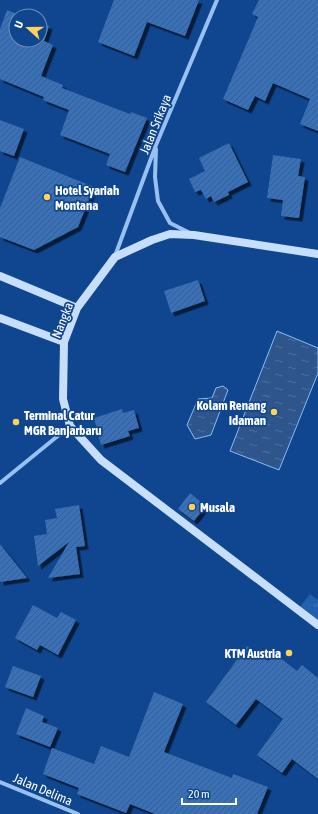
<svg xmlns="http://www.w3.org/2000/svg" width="318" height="814" font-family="'Asap Condensed',sans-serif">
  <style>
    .grass { fill: url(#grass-tufts) }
    .water { fill: url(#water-ripples); stroke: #89bbf7 }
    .building { fill: url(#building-hatch); filter: url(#shadow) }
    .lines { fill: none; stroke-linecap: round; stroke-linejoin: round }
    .street { stroke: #98c0f3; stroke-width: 4 }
    .secondary { stroke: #c7defd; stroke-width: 8 }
    .poi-dot { fill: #ffd15a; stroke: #0f468f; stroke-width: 1.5 }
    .labels { text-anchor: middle; stroke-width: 3.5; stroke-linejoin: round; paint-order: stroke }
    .street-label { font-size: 13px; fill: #fff; stroke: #0f468f }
    .poi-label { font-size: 13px; font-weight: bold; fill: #fff; stroke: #0f468f; text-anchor: start }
  </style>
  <defs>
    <pattern id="grass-tufts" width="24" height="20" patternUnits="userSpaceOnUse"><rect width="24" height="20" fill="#215faf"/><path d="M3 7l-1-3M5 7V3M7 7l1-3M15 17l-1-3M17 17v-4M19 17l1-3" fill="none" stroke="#4277bb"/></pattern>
    <pattern id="water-ripples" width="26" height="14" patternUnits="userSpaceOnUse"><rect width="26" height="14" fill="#2e568d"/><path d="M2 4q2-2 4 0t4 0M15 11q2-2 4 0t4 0" fill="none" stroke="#4d6f9e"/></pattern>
    <pattern id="building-hatch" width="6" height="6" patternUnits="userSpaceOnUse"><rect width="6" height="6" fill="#3770b9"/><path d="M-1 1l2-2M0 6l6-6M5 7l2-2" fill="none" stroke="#435c7d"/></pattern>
    <filter id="shadow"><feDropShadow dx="3.5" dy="3.5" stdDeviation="0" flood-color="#0009"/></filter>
  </defs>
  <rect width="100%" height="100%" fill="#0f468f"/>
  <path class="grass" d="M310 594 318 600V622L299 608Z"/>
  <path class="water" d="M277 331 318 348V373L279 470 230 451Z
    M223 386 228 390 211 435 195 439 187 425 198 399 212 398 216 388Z"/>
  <path class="building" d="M114 0H199L185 36 147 22 134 56 98 42Z
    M259 0H318V131L300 124 310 99 273 83 265 101 255 96 248 110 223 99 258 17 252 14Z
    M7 10 22 16H16V40H40V23L49 26 44 41 53 45 41 76 63 85 62 88 130 114 131 112 147 118 125 172 106 165 110 154 60 135 69 110 43 100 44 97 0 79V29Z
    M0 120 24 129 14 156 0 151Z
    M229 143 248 182 228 192 229 195 214 202 211 196 206 199 201 190 195 192 189 179 205 171 199 158Z
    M273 155 301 159 298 176 305 177 299 218 281 216 283 200 267 198Z
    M20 157 94 187 78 227 34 250 0 237V208Z
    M198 280 205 301 171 313 164 291Z
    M122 409 123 413 134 410 139 428 128 431 130 436 101 445 94 418Z
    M190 493 206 506 194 521 178 509Z
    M79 505 85 546 76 547 80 574 48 578 69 542 38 566 34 536 47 534 45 520 57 518 55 509Z
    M0 544 27 578 0 582Z
    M33 605 57 618 61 612 76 620 58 655 40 645 37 650 15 638Z
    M247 646 268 661 274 653 297 671 302 665 318 678V779L292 759 282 773 257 755 283 719 256 699 236 725 206 702Z
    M13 666 41 676 33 697 5 687Z
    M154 692 183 704 164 752 232 778 233 774 268 787 257 814H155L130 804 126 813 77 794 79 788 43 774 52 748 94 764 101 746 129 757Z
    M26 708 44 716 42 722 58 728 50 747 16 734Z"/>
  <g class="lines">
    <path class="street" d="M156 149 155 177 158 201 170 223 188 232
      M115 256 156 145 217 0
      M0 483 70 426
      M0 782 78 814"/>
    <path class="secondary" d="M318 254 194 235 170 234 152 240 115 257 77 308 64 342 63 399 70 426 101 460 318 625
      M0 276 77 308
      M0 318 64 342"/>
  </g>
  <g class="poi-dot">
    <circle cx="47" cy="197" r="4"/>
    <circle cx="274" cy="412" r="4"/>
    <circle cx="16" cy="422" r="4"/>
    <circle cx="192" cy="507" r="4"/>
    <circle cx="289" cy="653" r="4"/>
  </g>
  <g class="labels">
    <g class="street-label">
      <text transform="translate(155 124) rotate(-68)" y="5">Jalan Srikaya</text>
      <text transform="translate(62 320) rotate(-68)" y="5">Nangka</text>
      <text transform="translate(43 789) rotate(23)" y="5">Jalan Delima</text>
    </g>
    <g class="poi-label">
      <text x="55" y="195">Hotel Syariah<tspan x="55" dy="15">Montana</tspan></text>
      <text x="266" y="410" text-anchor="end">Kolam Renang<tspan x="266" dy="15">Idaman</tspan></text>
      <text x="24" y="420">Terminal Catur<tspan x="24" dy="15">MGR Banjarbaru</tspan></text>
      <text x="200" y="512">Musala</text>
      <text x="281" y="658" text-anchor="end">KTM Austria</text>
    </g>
  </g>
  <g transform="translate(28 28) rotate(291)"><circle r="19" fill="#0f468f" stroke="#6f90bc"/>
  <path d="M0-3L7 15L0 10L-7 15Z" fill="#ffd15a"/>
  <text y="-6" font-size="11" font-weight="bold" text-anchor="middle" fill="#ffffff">U</text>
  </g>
  <path d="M182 798v6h54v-6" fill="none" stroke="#ffffff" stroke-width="2"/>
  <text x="188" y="798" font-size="12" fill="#ffffff" stroke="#0f468f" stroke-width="3" paint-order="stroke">20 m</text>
</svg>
